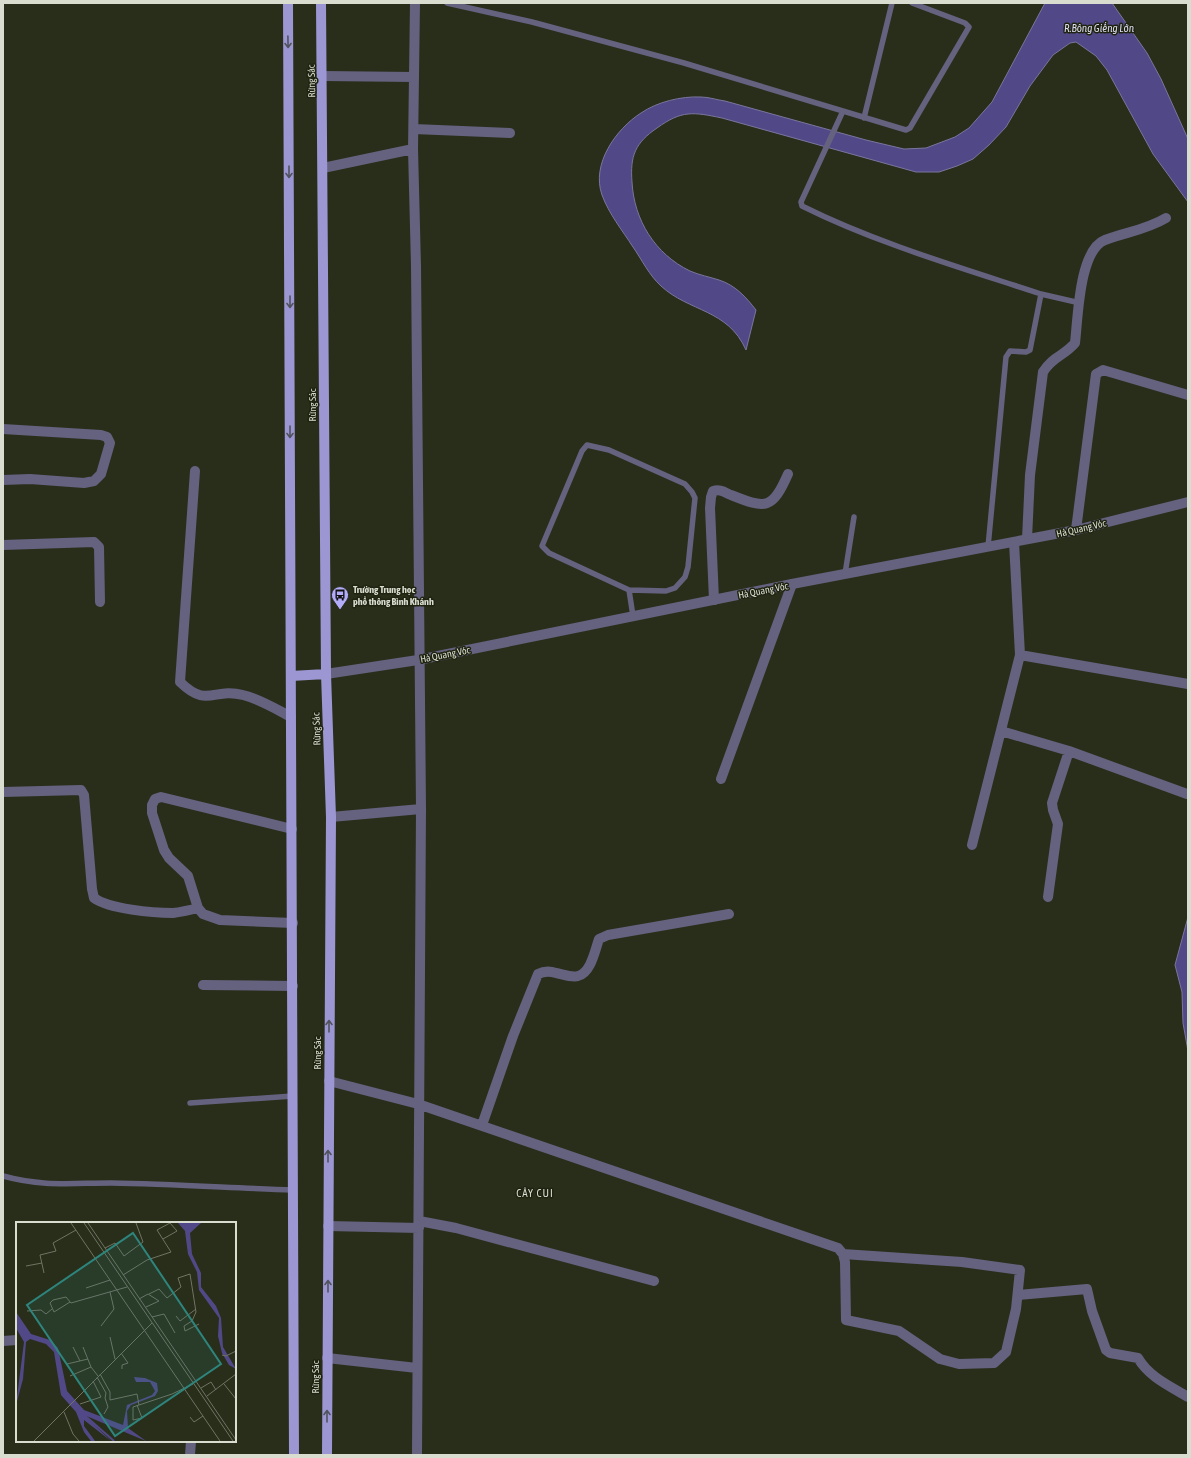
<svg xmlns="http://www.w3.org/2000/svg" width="1191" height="1458" font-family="'Asap Condensed',sans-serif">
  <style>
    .water { fill: #514987; stroke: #7a759d }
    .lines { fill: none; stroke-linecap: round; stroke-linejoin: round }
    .service { stroke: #64627f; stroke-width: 5.5 }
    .minor { stroke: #64627f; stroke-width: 10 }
    .tertiary { stroke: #64627f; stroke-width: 10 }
    .primary { stroke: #9c97d2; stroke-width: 10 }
    .oneway { stroke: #51525e }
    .labels { text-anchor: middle; stroke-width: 3; stroke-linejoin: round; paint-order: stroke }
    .street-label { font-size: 10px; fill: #d9ddd0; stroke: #1f2411 }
    .poi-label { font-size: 10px; font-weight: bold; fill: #d9ddd0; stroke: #1f2411; text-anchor: start }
    .water-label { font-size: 11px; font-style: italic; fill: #dddcf0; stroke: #1f2411 }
    .neighbourhood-label { font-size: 11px; letter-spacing: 1px; fill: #d9ddd0; stroke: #1f2411 }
    .inset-river { fill: none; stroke: #514987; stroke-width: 2 }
    .inset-road { fill: none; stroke: #6f7463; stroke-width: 1 }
    .view { fill: #2d857d; fill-opacity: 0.15; stroke: #2d857d; stroke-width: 2 }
    .inset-edge { fill: none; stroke: #d9ddd0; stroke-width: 2 }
  </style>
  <rect width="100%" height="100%" fill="#292e1b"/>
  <path class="water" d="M1045 3H1112L1147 53 1161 79 1188 139V202L1153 154 1107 70 1096 56 1076 42 1070 43 1053 55 1030 86 1006 127 989 145 973 159 957 166 939 172H916L722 118C693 112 682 110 657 128 635 143 630 156 632 182 634 220 655 254 690 271 699 275 710 277 719 280 735 285 746 297 756 310L746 350C728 309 689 312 661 286 649 275 642 260 633 247 622 230 609 214 602 195 591 164 616 129 641 113 657 102 681 96 701 97 709 97 717 100 725 101L866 140 904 149 926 148 955 137 969 128 992 102Z
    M1188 917V1051L1183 1023 1182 992 1175 965Z"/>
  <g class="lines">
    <path class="service" d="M447 3 532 22 684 63 906 130 910 128 969 27 965 23 912 3
      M843 111 801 202 802 206C876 243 962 268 1041 294L1030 350 1026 352 1010 351 1006 357 988 547
      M864 118 892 3
      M1041 294 1080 303
      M587 445 609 450 685 484 692 492 695 498 688 567 685 577 675 588 666 591 629 590 549 553 542 546 582 451Z
      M845 574 854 517
      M629 590 633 616
      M190 1103 293 1096
      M3 1176C43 1187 72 1183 111 1183 172 1184 233 1188 294 1190"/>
    <path class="minor" d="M415 3 413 149 416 266 421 809 417 1455
      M323 76 414 77
      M414 129 510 133
      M323 168 413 149
      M3 429 101 435 107 437 110 443 101 474 94 481 84 483 30 479 3 480
      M195 471 180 682C208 709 213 687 243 695 260 699 276 709 291 717
      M1076 530 1096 374 1103 370 1188 395
      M1027 539 1030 475 1043 372C1053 356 1064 356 1075 343 1078 318 1079 250 1105 240 1126 232 1146 230 1166 218
      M3 545 94 542 99 547 100 602
      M714 600 710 508 711 497 713 491C720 489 724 492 731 495 766 509 772 510 788 474
      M1020 655 1188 684
      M1001 731 1069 751 1187 794
      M721 779 792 584
      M3 792 81 790 84 795 92 889 94 898C109 909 153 913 173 913 181 912 190 910 198 908
      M331 817 421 809
      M292 829 161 797 155 799 152 805V813L164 850 169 858 188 876 198 908 203 914 220 920 293 923
      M972 845 1020 655 1014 542
      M1048 897 1058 824 1053 810 1052 803 1069 751
      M203 985 293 986
      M329 1081 418 1104 838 1248 843 1254 845 1262 846 1320 899 1331 940 1359 959 1364 994 1363 1006 1352 1016 1309 1020 1270 962 1262 843 1254
      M482 1125 513 1036 538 974C544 971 550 971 556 973 562 974 572 978 578 976 591 973 595 950 599 939L608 935 729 914
      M419 1221 456 1228 654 1281
      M328 1226 419 1228
      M1018 1295 1087 1289 1092 1311 1106 1350 1110 1353 1138 1358C1149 1377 1170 1386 1188 1397
      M3 1341 17 1340
      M327 1358 417 1368
      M190 1455 191 1441"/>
    <path class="tertiary" d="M326 674 418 660 792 584 1076 530 1188 502"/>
    <path class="primary" d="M288 3 294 1455
      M321 3 326 674 331 817 327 1455
      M291 676 326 674"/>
  </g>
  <defs><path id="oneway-shaft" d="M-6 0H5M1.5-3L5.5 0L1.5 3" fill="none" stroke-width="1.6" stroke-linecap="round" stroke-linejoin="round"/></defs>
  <g class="oneway">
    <use href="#oneway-shaft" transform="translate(288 42) rotate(89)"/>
    <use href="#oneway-shaft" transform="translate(289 172) rotate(90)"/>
    <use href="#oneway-shaft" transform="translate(290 302) rotate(90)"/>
    <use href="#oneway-shaft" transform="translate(290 432) rotate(90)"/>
    <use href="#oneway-shaft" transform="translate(329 1026) rotate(-90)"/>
    <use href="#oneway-shaft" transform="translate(328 1156) rotate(-90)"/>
    <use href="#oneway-shaft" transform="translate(328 1286) rotate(-90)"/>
    <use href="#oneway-shaft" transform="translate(327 1416) rotate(-90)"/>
  </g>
  <defs>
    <g id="bus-pin" transform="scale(0.9)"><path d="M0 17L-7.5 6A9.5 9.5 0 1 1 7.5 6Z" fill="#b3acf9" stroke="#1f2411"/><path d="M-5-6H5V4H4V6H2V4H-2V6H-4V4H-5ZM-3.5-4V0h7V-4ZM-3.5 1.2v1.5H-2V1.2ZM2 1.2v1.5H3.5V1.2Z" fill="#111"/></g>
  </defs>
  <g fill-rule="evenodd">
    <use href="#bus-pin" x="340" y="595"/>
  </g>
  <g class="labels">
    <g class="street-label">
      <text transform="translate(311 81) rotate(-91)" y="4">Rừng Sác</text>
      <text transform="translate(312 405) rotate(-90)" y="4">Rừng Sác</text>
      <text transform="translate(1081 528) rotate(-13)" y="4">Hà Quang Vóc</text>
      <text transform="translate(763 590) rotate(-11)" y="4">Hà Quang Vóc</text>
      <text transform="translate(445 654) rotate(-11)" y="4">Hà Quang Vóc</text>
      <text transform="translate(316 729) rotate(-92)" y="4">Rừng Sác</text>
      <text transform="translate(317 1053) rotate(-90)" y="4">Rừng Sác</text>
      <text transform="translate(315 1377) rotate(-90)" y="4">Rừng Sác</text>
    </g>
    <g class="poi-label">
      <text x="353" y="593">Trường Trung học<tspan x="353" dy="12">phổ thông Bình Khánh</tspan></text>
    </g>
    <g class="water-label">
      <text x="1099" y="32">R.Bông Giếng Lớn</text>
    </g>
    <g class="neighbourhood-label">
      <text x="535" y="1197">CÂY CUI</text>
    </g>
  </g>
  <g transform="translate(16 1222)">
    <rect width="220" height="220" fill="#292e1b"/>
    <path d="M162 1H185L174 11 176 32 185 51V65L200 84 205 96 207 125 220 147 213 143 206 131 202 114 203 96 183 68 181 50 172 32 169 9ZM0 90 15 112 34 118 42 126 51 169 68 188 107 203 111 183 136 173 139 169 134 160H120L118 155 129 156 141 161 142 169 139 174 115 183 111 189 112 206 130 219 68 193 95 219 68 198V204L79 219H75L68 210 60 190 45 173 38 130 30 122 14 117 10 120 7 157 0 183 8 120 0 106Z" fill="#514987"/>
    <path class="inset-river" d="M66 191 98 219"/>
    <path class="inset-road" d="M55 1 204 219M68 1 217 219M72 1 220 218M89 26 99 21 108 34 127 20 120 1M10 44 26 41M28 51 24 33 40 29 37 21 60 8M107 53 131 38 155 30 141 8 154 1 161 9 147 17M70 66 94 58M133 72 143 67 151 76 165 65 162 56 174 52 180 90 176 99 168 104 169 109 183 102M123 77 132 72 143 79 130 85M54 80 38 90 34 81 37 78 50 75 55 81 111 65M11 89 25 88 30 92 36 87M160 94 164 99 180 87M136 95 148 92 159 111M85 104 98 87 94 70M94 115 99 137M57 125 64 139M67 125 75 145 82 154M105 131 112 141 106 143V147M206 133 210 134 220 129M51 142 72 137M84 152 94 170V178L121 172 123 183M54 154 75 145M81 155 90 171 89 176 92 185 88 192M208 162 220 177M185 166 195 160 200 168M191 174 220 152M64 182 85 175 77 159M121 183 126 196 117 198V185L156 172 177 162M48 190 57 212 63 219M174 195 178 200 187 194M18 219 136 101"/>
    <path class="view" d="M117 11 205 142 99 214 11 83Z"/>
    <rect width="220" height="220" class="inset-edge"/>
  </g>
  <rect width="1191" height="1458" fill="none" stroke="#d9ddd0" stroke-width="8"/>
</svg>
